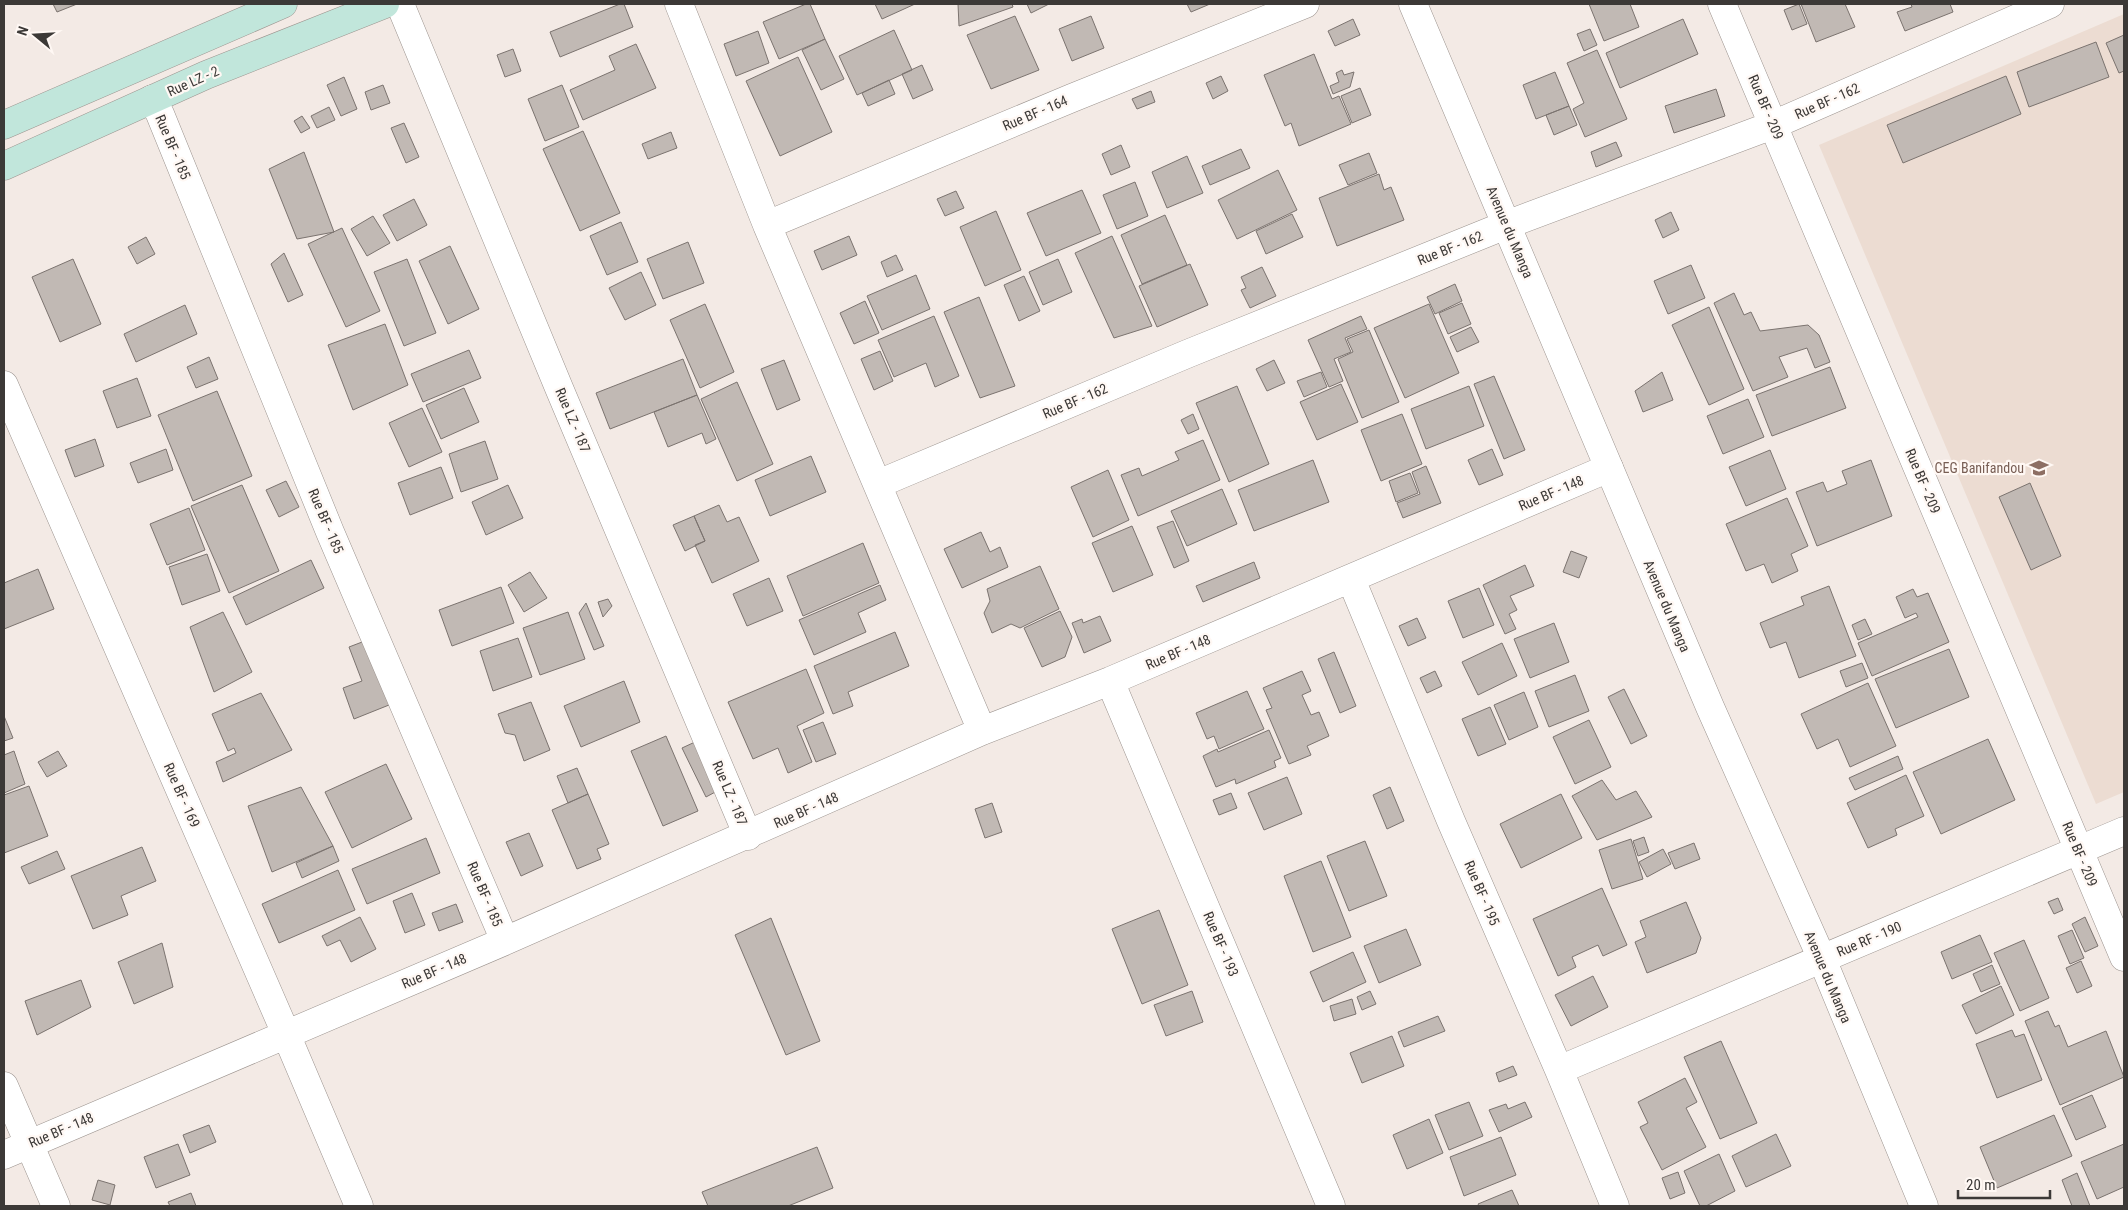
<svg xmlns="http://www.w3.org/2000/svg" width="2128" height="1210" font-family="'Roboto Condensed',sans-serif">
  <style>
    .built { fill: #ecdcd2 }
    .building { fill: #c1b9b4; stroke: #7b736f }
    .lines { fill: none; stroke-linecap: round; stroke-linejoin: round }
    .minor-casing { stroke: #9c948f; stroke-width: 29 }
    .tertiary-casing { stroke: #9c948f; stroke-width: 29 }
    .secondary-casing { stroke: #9c948f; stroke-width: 29 }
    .minor { stroke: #fff; stroke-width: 28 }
    .tertiary { stroke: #fff; stroke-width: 28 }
    .secondary { stroke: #c1e6db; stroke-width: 28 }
    .labels { text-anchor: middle; stroke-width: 4.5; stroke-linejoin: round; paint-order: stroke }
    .street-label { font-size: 14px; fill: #3c3937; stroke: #fff8f4 }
    .education-label { font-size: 14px; fill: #785e54; stroke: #fff8f4; text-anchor: end }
  </style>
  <rect width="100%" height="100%" fill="#f3eae5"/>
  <path class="built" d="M2124 14V792L2096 804 1819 145Z"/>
  <path class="building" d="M53 4H77L57 12Z
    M620 4H624L633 27 560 57 550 32Z
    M806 4H810L825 39 779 59 763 22Z
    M875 4H915L882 19Z
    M958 4H1012L1013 7 959 26Z
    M1027 4H1049L1031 13Z
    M1187 4H1210L1191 12Z
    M1589 4H1630L1639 27 1604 41Z
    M1799 4 1807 24 1792 30 1784 10Z
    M1801 4H1845L1855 27 1816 42Z
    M1911 4H1950L1953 12 1905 31 1897 12 1912 7Z
    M1015 16 1039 70 991 89 967 35Z
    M1091 16 1104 48 1072 61 1059 29Z
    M1353 19 1360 35 1335 46 1328 31Z
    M1683 19 1698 54 1620 88 1606 53Z
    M1590 29 1597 45 1584 51 1577 34Z
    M894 30 912 70 857 95 839 56Z
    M758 31 769 63 736 76 724 44Z
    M2124 35V71L2119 73 2106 43Z
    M825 39 844 79 821 90 802 50Z
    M2096 42 2109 77 2029 107 2017 72Z
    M636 44 656 88 583 120 570 90 615 70 609 56Z
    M513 49 521 71 505 77 497 55Z
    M1597 50 1627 119 1585 137 1573 109 1584 103 1567 63Z
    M1314 54 1332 99 1339 96 1351 124 1299 146 1291 123 1285 126 1264 75Z
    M798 57 832 132 780 156 746 81Z
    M922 65 933 90 913 99 902 74Z
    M1342 70 1344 75 1354 72 1350 87 1333 94 1330 86 1339 82 1336 73Z
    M1555 72 1569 106 1536 119 1523 85Z
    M1221 76 1228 91 1213 99 1206 83Z
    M2006 76 2021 114 1903 163 1887 125Z
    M344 77 357 109 341 116 327 85Z
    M889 80 895 94 868 106 862 93Z
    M383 85 390 103 371 110 365 92Z
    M562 85 579 127 545 141 528 99Z
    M1360 88 1371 115 1352 123 1341 96Z
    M1716 89 1725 116 1674 133 1665 106Z
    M1151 91 1155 102 1137 109 1132 99Z
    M1569 106 1577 125 1554 135 1546 115Z
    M329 107 335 120 317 128 311 116Z
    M302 116 310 128 301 133 294 121Z
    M404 123 419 157 406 163 391 128Z
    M583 131 620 213 580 231 543 149Z
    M671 132 677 148 648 159 642 144Z
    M1616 142 1622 156 1596 167 1591 152Z
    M1121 145 1130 167 1111 175 1102 154Z
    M1241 149 1250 168 1210 185 1202 166Z
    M304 152 334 232 297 239 269 169Z
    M1369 153 1377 173 1348 185 1339 165Z
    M1187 156 1203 193 1167 208 1152 172Z
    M1278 170 1297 210 1237 239 1218 200Z
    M1379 174 1384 190 1391 187 1404 220 1337 246 1319 198Z
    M1135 182 1148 216 1117 229 1103 195Z
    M1082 190 1101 233 1046 256 1027 213Z
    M956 191 964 208 945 216 937 199Z
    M414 199 427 225 397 241 383 215Z
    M996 211 1021 270 985 286 960 227Z
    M1671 212 1679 230 1663 238 1655 220Z
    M1292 214 1303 237 1266 254 1256 231Z
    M1165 215 1187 265 1142 284 1121 235Z
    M373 216 390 243 367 256 351 229Z
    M621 222 638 262 607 275 590 236Z
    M342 228 380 311 346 327 308 244Z
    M849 236 857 255 822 270 814 251Z
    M1112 236 1152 326 1114 338 1075 253Z
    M146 237 155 254 137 264 128 247Z
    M688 242 704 283 663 299 647 259Z
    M450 246 479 309 448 324 419 261Z
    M284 253 303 295 288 302 271 264Z
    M896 255 903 270 887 277 881 262Z
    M73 259 101 324 60 342 32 277Z
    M407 259 436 333 404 346 374 272Z
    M1058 259 1072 292 1043 305 1029 272Z
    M1190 264 1208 305 1157 327 1139 286Z
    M1691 265 1705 298 1668 314 1654 281Z
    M1262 267 1276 296 1250 308 1241 290 1246 288 1241 277Z
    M641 272 656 305 625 320 609 288Z
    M916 275 930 309 882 330 867 296Z
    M1024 276 1040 311 1019 321 1004 285Z
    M1455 284 1462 301 1435 314 1427 297Z
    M1734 293 1744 315 1751 312 1760 331 1808 325 1819 335 1830 362 1815 368 1807 348 1779 357 1788 377 1753 391 1714 303Z
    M979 297 1015 386 980 398 944 312Z
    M865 301 879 333 854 344 840 313Z
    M1462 303 1471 324 1448 334 1439 313Z
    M705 304 734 372 700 388 670 320Z
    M1429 304 1459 373 1405 398 1374 328Z
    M185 305 197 334 136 362 124 334Z
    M1709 307 1744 389 1709 405 1672 325Z
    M934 316 959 376 935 387 926 363 894 377 878 340Z
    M1361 316 1367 329 1345 338 1351 352 1334 359 1343 381 1329 387 1308 340Z
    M385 324 408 385 353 410 328 345Z
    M1471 327 1479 342 1457 352 1450 337Z
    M1369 330 1399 402 1362 418 1338 359 1353 352 1347 339Z
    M469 350 481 378 423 402 411 374Z
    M880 351 893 381 874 390 861 359Z
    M209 357 218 379 196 388 187 367Z
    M683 359 697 395 610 429 596 393Z
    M784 360 800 400 777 410 761 369Z
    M1274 360 1285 383 1267 391 1256 369Z
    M1830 367 1846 408 1772 436 1756 395Z
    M1321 372 1327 387 1304 397 1297 381Z
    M1662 372 1673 400 1643 412 1635 391Z
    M1494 376 1525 450 1504 459 1474 384Z
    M137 378 151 416 117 428 103 391Z
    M737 382 773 464 737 481 701 399Z
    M1341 384 1358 422 1317 440 1300 402Z
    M1237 386 1269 464 1229 482 1196 403Z
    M1469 386 1484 426 1426 449 1411 409Z
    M464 388 479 422 441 439 426 405Z
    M217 391 252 476 193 501 158 415Z
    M697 395 716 439 706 444 702 433 668 447 654 412Z
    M1748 399 1764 437 1723 454 1707 416Z
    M422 408 442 452 409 467 389 423Z
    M1193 414 1199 429 1188 434 1181 420Z
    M1402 414 1422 464 1381 481 1361 430Z
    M95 439 104 466 75 477 65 450Z
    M1203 440 1220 480 1138 516 1121 475 1139 468 1142 476 1179 460 1175 452Z
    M485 441 498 479 461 492 449 454Z
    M166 449 173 470 138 483 130 463Z
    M1492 449 1503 475 1479 485 1468 460Z
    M1770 450 1786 489 1746 506 1729 467Z
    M811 456 826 492 770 516 755 480Z
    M1313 460 1329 502 1254 531 1238 490Z
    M1871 460 1892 516 1817 546 1796 492 1823 482 1827 492 1847 484 1842 471Z
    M1426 466 1441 503 1403 518 1397 503 1420 494 1412 472Z
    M441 467 453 498 410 515 398 483Z
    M1108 470 1129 520 1093 537 1071 487Z
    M1410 473 1418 493 1396 502 1389 481Z
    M286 481 299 507 279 517 266 490Z
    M2030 483 2061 556 2031 570 1999 497Z
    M242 485 279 571 229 593 191 506Z
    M508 485 523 518 486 535 472 502Z
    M1222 489 1237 524 1187 546 1171 511Z
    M1787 498 1808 546 1791 554 1798 571 1772 583 1764 564 1746 571 1726 524Z
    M719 505 727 522 739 517 759 561 712 583 695 545 705 541 694 516Z
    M189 508 205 550 167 565 150 524Z
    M694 516 705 541 685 551 673 525Z
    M1173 521 1189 561 1174 568 1157 527Z
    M1132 526 1153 575 1113 592 1092 543Z
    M981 532 990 552 1000 547 1008 567 962 588 944 549Z
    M863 543 879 583 803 616 787 576Z
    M1571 551 1587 557 1579 578 1563 572Z
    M207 554 220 591 182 605 169 567Z
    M311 560 324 588 246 625 233 597Z
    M1254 562 1260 578 1203 602 1196 586Z
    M1525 565 1534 586 1510 596 1517 610 1509 614 1516 629 1505 634 1483 585Z
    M1040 566 1059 609 1020 628 1011 624 992 633 984 613 990 601 987 589Z
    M38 569 54 609 4 629V583Z
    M530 572 547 598 524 612 508 585Z
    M769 578 783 611 747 626 733 594Z
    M880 585 886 600 858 613 866 632 814 655 799 620Z
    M1829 586 1856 656 1799 678 1786 642 1770 648 1760 623 1804 605 1801 597Z
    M501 587 514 623 452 646 439 610Z
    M1479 588 1494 625 1463 638 1448 601Z
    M1913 589 1917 597 1928 593 1949 642 1872 676 1858 643 1918 617 1916 613 1905 618 1896 597Z
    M608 599 612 606 603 617 598 602Z
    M586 603 604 646 594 650 579 613Z
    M1060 611 1072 637 1065 657 1042 667 1024 628Z
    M223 612 252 672 214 692 190 627Z
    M568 612 585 659 540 675 523 628Z
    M1100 616 1111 641 1084 653 1072 623 1082 619 1083 623Z
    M1417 618 1426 638 1408 646 1399 626Z
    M1865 619 1872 634 1858 640 1852 625Z
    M1554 623 1569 662 1530 678 1514 639Z
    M895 632 909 666 848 692 853 706 833 714 814 666Z
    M518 638 532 677 493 691 480 651Z
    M370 639 394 703 354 719 343 688 362 681 349 647Z
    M1502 643 1517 676 1478 695 1462 662Z
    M1949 649 1969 697 1896 728 1875 679Z
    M1334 652 1356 706 1340 713 1318 659Z
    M1862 663 1868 678 1846 687 1840 671Z
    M806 669 824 713 797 726 812 762 788 773 778 748 753 759 728 702Z
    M1302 671 1311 691 1302 695 1311 715 1319 712 1329 736 1307 746 1311 755 1289 764 1266 710 1272 708 1263 688Z
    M1435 671 1442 686 1427 693 1420 678Z
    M1575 675 1589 711 1549 727 1535 691Z
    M624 681 640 722 581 747 564 706Z
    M1868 683 1896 746 1850 767 1838 739 1817 749 1801 714Z
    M1624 689 1647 736 1631 744 1608 697Z
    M1247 691 1264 729 1219 749 1214 736 1207 739 1196 713Z
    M1524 692 1538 727 1509 740 1494 705Z
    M261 693 292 750 223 782 216 762 236 753 234 748 228 751 212 714Z
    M531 702 550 750 524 761 515 735 505 733 498 714Z
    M1490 707 1506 744 1478 756 1462 719Z
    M4 716 13 738 4 741Z
    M1589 720 1611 767 1575 784 1553 737Z
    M823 722 836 754 816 762 803 730Z
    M1269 730 1281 758 1274 761 1276 767 1236 784 1235 779 1216 787 1203 756 1217 749 1218 752Z
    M666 736 698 811 663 826 631 751Z
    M1988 739 2015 800 1941 834 1913 772Z
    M695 742 719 790 706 797 682 748Z
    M14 751 25 784 4 793V755Z
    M58 751 67 766 47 777 38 762Z
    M1898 756 1903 769 1855 790 1849 778Z
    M386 764 412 819 352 848 325 792Z
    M577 768 588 794 568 803 557 776Z
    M1906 775 1924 816 1895 829 1897 835 1868 848 1847 803Z
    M1287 777 1302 814 1264 830 1248 793Z
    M1602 780 1616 800 1636 791 1652 817 1597 840 1572 796Z
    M29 786 48 836 4 853V795Z
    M301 787 333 846 272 872 248 806Z
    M1390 787 1404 821 1387 829 1373 795Z
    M1231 793 1237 808 1219 815 1213 800Z
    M588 794 609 844 597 849 601 859 577 869 552 810Z
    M1561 794 1582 838 1521 868 1500 824Z
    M992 803 1002 832 985 838 975 809Z
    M529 833 543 866 521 876 506 842Z
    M1644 837 1649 852 1638 856 1633 841Z
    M426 838 440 873 367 904 352 869Z
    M1631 839 1643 879 1612 889 1599 850Z
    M1365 841 1387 896 1349 911 1327 856Z
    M1694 843 1700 859 1675 869 1668 853Z
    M333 846 339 861 302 878 296 863Z
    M142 847 156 881 121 896 128 915 93 929 71 876Z
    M1663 849 1671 864 1647 877 1639 862Z
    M57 851 65 869 29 884 21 867Z
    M1321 861 1351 937 1313 952 1284 876Z
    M338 870 355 910 279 943 262 904Z
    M1602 888 1627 945 1603 956 1598 945 1572 957 1576 967 1558 976 1533 919Z
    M412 893 425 925 405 933 393 901Z
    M2058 898 2063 910 2054 914 2048 902Z
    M1686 902 1701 938 1696 953 1647 973 1635 942 1646 937 1640 921Z
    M456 904 463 922 439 931 432 913Z
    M1159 910 1188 985 1142 1004 1112 929Z
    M360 917 376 949 351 962 340 940 327 946 322 936Z
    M2085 917 2098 946 2085 952 2072 924Z
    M771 918 820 1041 786 1055 735 935Z
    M1406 929 1421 965 1379 983 1364 946Z
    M2072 930 2084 958 2070 964 2058 936Z
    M1980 935 1992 962 1952 979 1941 952Z
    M2024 940 2049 998 2020 1011 1994 953Z
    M162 943 173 987 134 1004 118 962Z
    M1353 952 1366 982 1323 1002 1310 972Z
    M2081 961 2092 986 2077 993 2066 968Z
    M1992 965 2000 984 1981 992 1973 974Z
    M1593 976 1608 1007 1571 1026 1555 995Z
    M81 980 91 1007 37 1035 25 1001Z
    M2001 986 2014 1015 1976 1034 1962 1005Z
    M1192 991 1203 1022 1166 1036 1154 1005Z
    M1370 991 1376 1004 1362 1010 1357 997Z
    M1352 999 1356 1014 1334 1021 1330 1006Z
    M2048 1011 2055 1027 2059 1025 2068 1047 2106 1031 2124 1077 2060 1105 2025 1021Z
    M1438 1016 1445 1031 1404 1047 1398 1032Z
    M2012 1030 2015 1037 2024 1034 2042 1080 1997 1098 1976 1044Z
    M1392 1036 1404 1066 1362 1083 1350 1053Z
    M1721 1041 1757 1123 1720 1139 1684 1057Z
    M1513 1066 1517 1075 1499 1082 1496 1073Z
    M1685 1078 1697 1102 1686 1108 1706 1147 1662 1170 1640 1127 1648 1123 1638 1102Z
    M2092 1095 2106 1127 2076 1140 2062 1108Z
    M1469 1102 1483 1136 1449 1150 1435 1115Z
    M1525 1102 1532 1117 1499 1132 1489 1110 1506 1104 1508 1109Z
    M2054 1115 2072 1156 1997 1188 1980 1147Z
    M1429 1119 1443 1153 1407 1169 1393 1135Z
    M209 1125 216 1142 190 1153 183 1135Z
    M1776 1134 1791 1166 1746 1187 1732 1156Z
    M1501 1137 1516 1175 1464 1196 1450 1157Z
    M178 1144 190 1175 156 1188 144 1157Z
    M2124 1144V1187L2097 1199 2081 1162Z
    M817 1147 833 1188 788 1206H708L702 1192Z
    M1719 1154 1735 1191 1706 1206H1700L1684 1171Z
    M1678 1172 1685 1193 1670 1199 1662 1178Z
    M2077 1173 2090 1206H2072L2062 1180Z
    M98 1180 115 1185 110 1205 92 1200Z
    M1512 1190 1519 1206H1479L1478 1204Z
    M191 1193 196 1206H170L168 1202Z"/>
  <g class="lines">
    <g class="minor-casing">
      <path id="minor" d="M400 4 559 388 748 836
        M679 4 767 225 982 731
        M1722 4 2124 957
        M152 99 160 114 330 532 505 941
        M767 225 1072 98 1305 4
        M4 385 286 1034 359 1206
        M878 484 1187 354 1506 225 1773 125 2050 4
        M1351 579 1451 821 1559 1070 1615 1206
        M1110 681 1331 1206
        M1559 1070 2124 831
        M4 1086 56 1206
        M4 1155 505 941 982 731 1110 681 1609 468"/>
    </g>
    <g class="tertiary-casing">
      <path id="tertiary" d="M1413 4 1710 707 1822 959 1924 1206"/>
    </g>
    <g class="secondary-casing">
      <path id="secondary" d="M4 125 283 4
        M4 166 206 75 385 4"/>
    </g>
    <use href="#minor" class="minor"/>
    <use href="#tertiary" class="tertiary"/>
    <use href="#secondary" class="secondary"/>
  </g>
  <defs>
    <g id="school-bare" transform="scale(1.5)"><path d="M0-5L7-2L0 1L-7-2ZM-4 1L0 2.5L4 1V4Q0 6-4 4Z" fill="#8d6e63" stroke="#fff8f4" stroke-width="2.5" paint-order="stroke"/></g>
  </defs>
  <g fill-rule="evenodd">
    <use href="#school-bare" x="2039" y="468"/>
  </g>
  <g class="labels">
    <g class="street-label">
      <text transform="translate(193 81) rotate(-24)" y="5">Rue LZ - 2</text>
      <text transform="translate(1827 101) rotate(-24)" y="5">Rue BF - 162</text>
      <text transform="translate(1766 107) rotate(67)" y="5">Rue BF - 209</text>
      <text transform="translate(1035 113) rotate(-23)" y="5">Rue BF - 164</text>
      <text transform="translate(173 147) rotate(67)" y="5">Rue BF - 185</text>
      <text transform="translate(1510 232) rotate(67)" y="5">Avenue du Manga</text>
      <text transform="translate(1450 248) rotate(-22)" y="5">Rue BF - 162</text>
      <text transform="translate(1075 401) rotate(-23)" y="5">Rue BF - 162</text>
      <text transform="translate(573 420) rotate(67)" y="5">Rue LZ - 187</text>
      <text transform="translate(1923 481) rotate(67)" y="5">Rue BF - 209</text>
      <text transform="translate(1551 493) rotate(-23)" y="5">Rue BF - 148</text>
      <text transform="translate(326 521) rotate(67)" y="5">Rue BF - 185</text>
      <text transform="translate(1667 606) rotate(67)" y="5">Avenue du Manga</text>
      <text transform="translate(1178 652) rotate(-23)" y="5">Rue BF - 148</text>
      <text transform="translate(730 793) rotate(67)" y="5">Rue LZ - 187</text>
      <text transform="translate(182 795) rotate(66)" y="5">Rue BF - 169</text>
      <text transform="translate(806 810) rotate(-24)" y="5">Rue BF - 148</text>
      <text transform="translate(2080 854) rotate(67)" y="5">Rue BF - 209</text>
      <text transform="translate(1482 893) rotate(67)" y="5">Rue BF - 195</text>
      <text transform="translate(485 894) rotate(67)" y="5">Rue BF - 185</text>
      <text transform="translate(1869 939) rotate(-23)" y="5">Rue RF - 190</text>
      <text transform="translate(1221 944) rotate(67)" y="5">Rue BF - 193</text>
      <text transform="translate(434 971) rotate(-23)" y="5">Rue BF - 148</text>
      <text transform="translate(1828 977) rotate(67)" y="5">Avenue du Manga</text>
      <text transform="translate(61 1130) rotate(-23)" y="5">Rue BF - 148</text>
    </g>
    <g class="education-label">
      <text x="2024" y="473">CEG Banifandou</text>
    </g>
  </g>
  <rect width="2128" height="1210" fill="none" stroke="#3c3937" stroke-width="10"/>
  <g transform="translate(35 35) rotate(288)" stroke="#fff8f4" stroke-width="4" paint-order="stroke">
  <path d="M0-4L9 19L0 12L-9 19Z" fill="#3c3937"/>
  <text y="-8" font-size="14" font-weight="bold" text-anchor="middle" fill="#3c3937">N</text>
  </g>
  <path d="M1958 1190v8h92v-8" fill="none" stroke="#3c3937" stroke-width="2.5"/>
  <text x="1966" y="1190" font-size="15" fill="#3c3937" stroke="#fff8f4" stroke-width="4" paint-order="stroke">20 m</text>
</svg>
